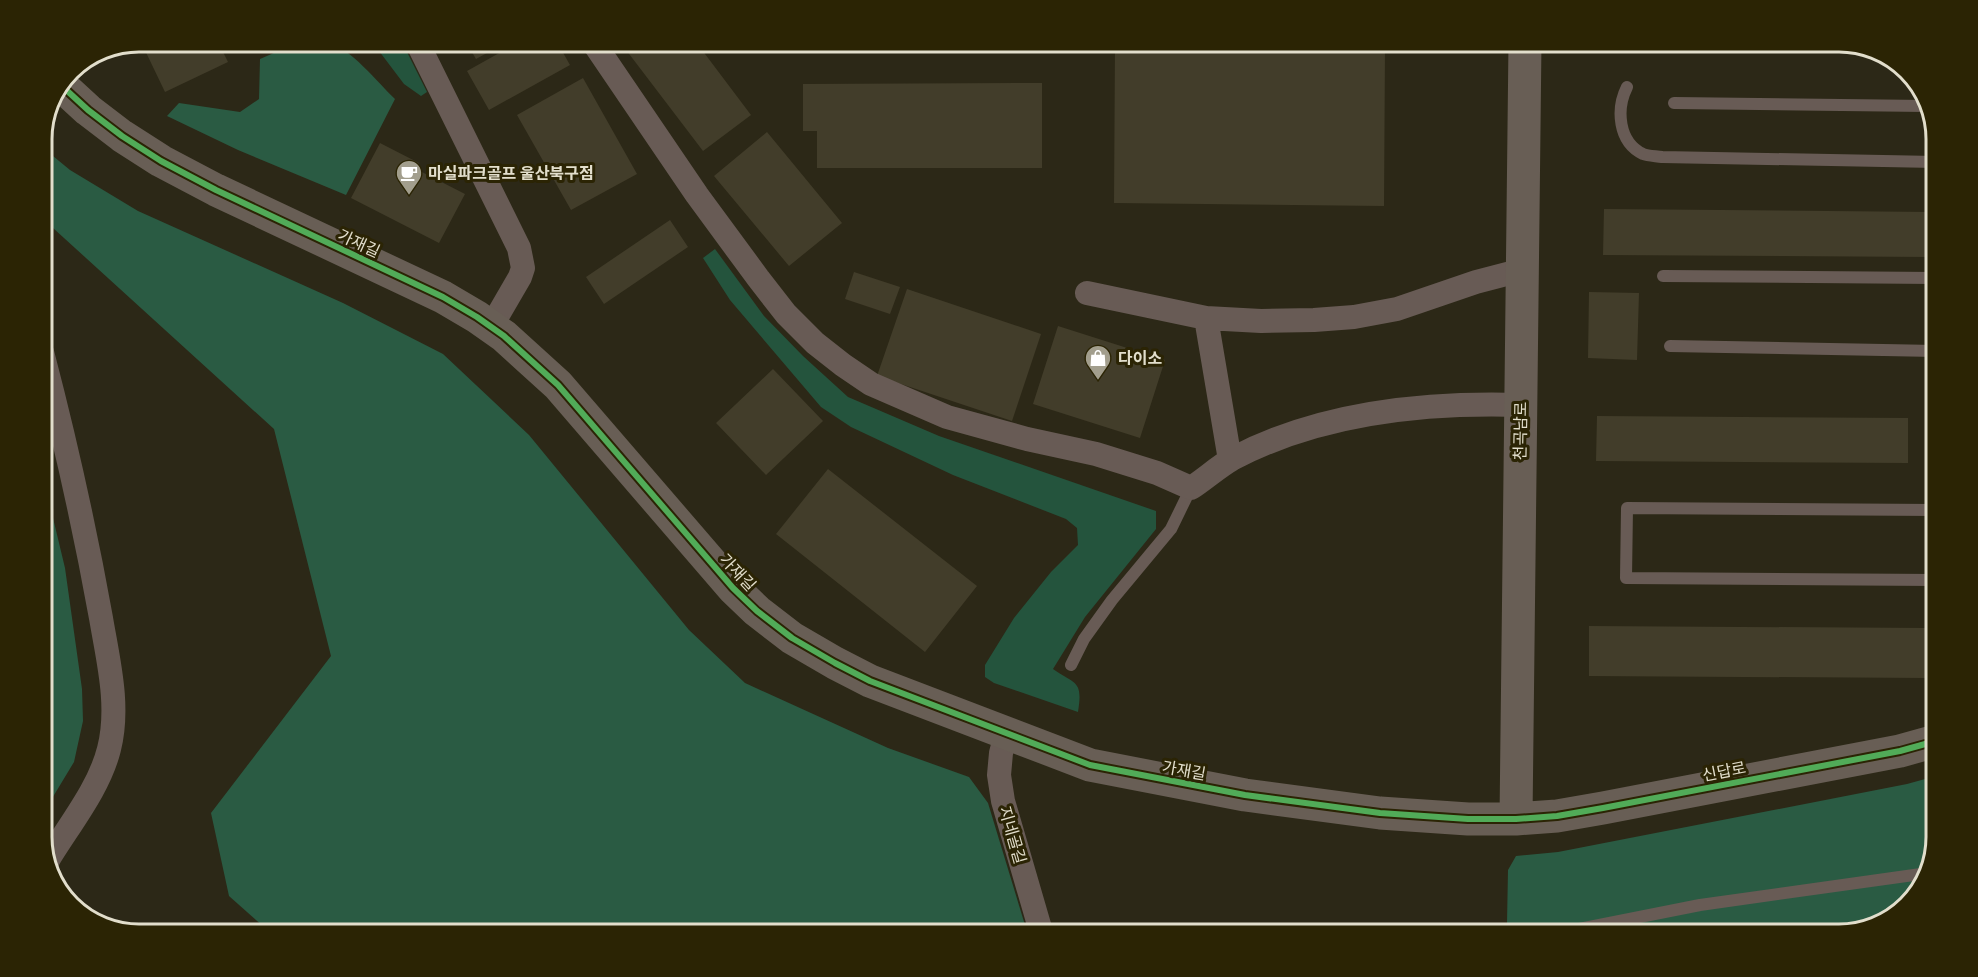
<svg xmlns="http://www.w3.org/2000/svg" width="1978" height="977" font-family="'Roboto Condensed','Noto Sans KR',sans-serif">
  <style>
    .green { fill: #24543d }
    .forest { fill: #2a5b43 }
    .building { fill: #423d2a }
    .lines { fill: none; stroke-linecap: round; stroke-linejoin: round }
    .lane { stroke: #685b55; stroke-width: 12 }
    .street { stroke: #685b55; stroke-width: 24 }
    .secondary { stroke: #685e55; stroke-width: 33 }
    .cycleway-casing { stroke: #2b2404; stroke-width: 10 }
    .cycleway { stroke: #51ab58; stroke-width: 6 }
    .labels { text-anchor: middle; stroke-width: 6; stroke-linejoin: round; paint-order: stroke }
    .poi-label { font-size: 16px; font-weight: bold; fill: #e2decc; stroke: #2b2404; text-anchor: start }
    .street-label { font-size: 16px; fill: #e2decc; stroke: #2b2404 }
    .rim { fill: none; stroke: #e2decc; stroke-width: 3 }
  </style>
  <rect width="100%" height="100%" fill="#2c2817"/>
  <path class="green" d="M367 42H402L427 92 421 96 404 84 376 47Z
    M715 249 764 316 803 356 848 397 939 436 1156 511V529L1085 617 1053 669C1076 685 1083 680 1078 712L994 683 985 677V665L1014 618 1051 572 1078 545 1077 528 1066 519 953 475 851 427 821 407 730 300 703 258Z"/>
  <path class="forest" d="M299 42C308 42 318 40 327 42 350 47 378 83 395 99L346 195 238 150 167 116 179 103 240 112 259 99 260 59Z
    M42 147 70 170 138 211 343 303 443 354 529 435 689 630 745 683 888 748 969 777 988 803 1028 935H273L229 896 211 813 331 656 274 429 42 218Z
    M42 472 65 568 82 689 83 721 74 762 42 815Z
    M1936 776V837L1926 880 1892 919 1839 935H1502L1507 923 1508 870 1516 856 1558 852 1907 784Z"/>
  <path class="building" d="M141 42H218L228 62 165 92Z
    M466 42H507L476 59Z
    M519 42H557L570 65 489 110 467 71Z
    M620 42H696L751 115 703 151Z
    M1605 42H1838L1864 48 1605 47Z
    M1115 45 1385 48 1384 206 1114 203Z
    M583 78 637 174 571 210 517 115Z
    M1042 83V168H817V131H803V84Z
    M767 132 842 223 789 266 714 176Z
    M380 143 419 163 416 169 465 194 439 243 351 198Z
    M1604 209 1931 212 1930 257 1603 255Z
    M670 220 688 247 604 304 586 277Z
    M854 272 900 287 890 314 845 299Z
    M907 289 1041 334 1012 421 877 376Z
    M1589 292 1639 293 1637 360 1588 358Z
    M1058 326 1165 360 1140 438 1033 404Z
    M773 369 823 421 766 475 716 423Z
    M1597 416 1908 418V463L1596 461Z
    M828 469 977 586 925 652 776 534Z
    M1589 626 1927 628 1926 678 1589 676Z"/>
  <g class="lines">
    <path class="lane" d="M1627 87C1616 109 1618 142 1643 154 1648 156 1656 156 1662 157L1936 162
      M1674 103 1926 106
      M1663 276 1936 278
      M1670 346 1936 351
      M1936 510 1627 508 1626 578 1936 580
      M1071 665 1084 639 1112 600 1171 529 1191 488
      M1549 935 1700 905 1928 873"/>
    <path class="street" d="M417 42 519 248 523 268 520 277 491 327
      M593 42 697 195 758 278 786 314 815 343 843 365 871 384 947 417 1027 439 1096 454 1157 473 1191 488C1205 479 1218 467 1232 459 1319 413 1424 402 1521 405
      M1087 293 1206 318 1261 321 1314 320 1354 317 1397 309 1476 282 1522 270
      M1206 318 1230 460
      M42 352C65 440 85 529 101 618 108 660 120 706 109 749 99 789 69 825 48 860
      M1006 734 1001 753 999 775 1003 801 1042 935"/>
    <path class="secondary" d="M63 87 88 110 122 136 161 161 216 190 443 297 477 317 504 336 558 385 733 588 757 611 792 638 835 663 870 681 1090 765 1245 795 1380 813 1468 819H1516L1557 816 1603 808 1900 751 1936 741
      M1516 819 1525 42"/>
    <g class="cycleway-casing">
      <path id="cycleway" d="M63 87 88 110 122 136 161 161 216 190 443 297 477 317 504 336 558 385 733 588 757 611 792 638 835 663 870 681 1090 765 1245 795 1380 813 1468 819H1516L1557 816 1603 808 1900 751 1936 741"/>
    </g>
    <use href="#cycleway" class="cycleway"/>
  </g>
  <defs>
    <g id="cafe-pin" transform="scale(1.35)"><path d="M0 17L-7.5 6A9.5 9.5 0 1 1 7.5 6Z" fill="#a29e8d" stroke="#2b2404"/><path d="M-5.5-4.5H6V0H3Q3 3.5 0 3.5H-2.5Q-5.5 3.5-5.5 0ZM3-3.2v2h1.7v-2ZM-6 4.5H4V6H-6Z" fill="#fff"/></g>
    <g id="shop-pin" transform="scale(1.35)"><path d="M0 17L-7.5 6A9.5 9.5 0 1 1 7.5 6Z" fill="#a29e8d" stroke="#2b2404"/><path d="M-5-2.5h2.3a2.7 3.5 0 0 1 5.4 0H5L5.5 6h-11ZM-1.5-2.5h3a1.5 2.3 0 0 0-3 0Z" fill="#fff"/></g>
  </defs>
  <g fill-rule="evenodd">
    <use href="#cafe-pin" x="409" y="173"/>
    <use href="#shop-pin" x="1098" y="358"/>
  </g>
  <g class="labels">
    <g class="poi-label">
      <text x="428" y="179">마실파크골프 울산북구점</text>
      <text x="1118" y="364">다이소</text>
    </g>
    <g class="street-label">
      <text transform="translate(359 243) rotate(25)" y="6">가재길</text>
      <text transform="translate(1520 431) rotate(-89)" y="6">천곡남로</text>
      <text transform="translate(738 572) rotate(47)" y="6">가재길</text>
      <text transform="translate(1184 770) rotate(10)" y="6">가재길</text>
      <text transform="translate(1724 771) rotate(-11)" y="6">신답로</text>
      <text transform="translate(1013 835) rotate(74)" y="6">지네골길</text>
    </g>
  </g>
  <path d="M0 0H1978V977H0ZM139 52H1839A87 87 0 0 1 1926 139V837A87 87 0 0 1 1839 924H139A87 87 0 0 1 52 837V139A87 87 0 0 1 139 52Z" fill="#2b2404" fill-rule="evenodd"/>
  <path class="rim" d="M139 52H1839A87 87 0 0 1 1926 139V837A87 87 0 0 1 1839 924H139A87 87 0 0 1 52 837V139A87 87 0 0 1 139 52Z"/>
</svg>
